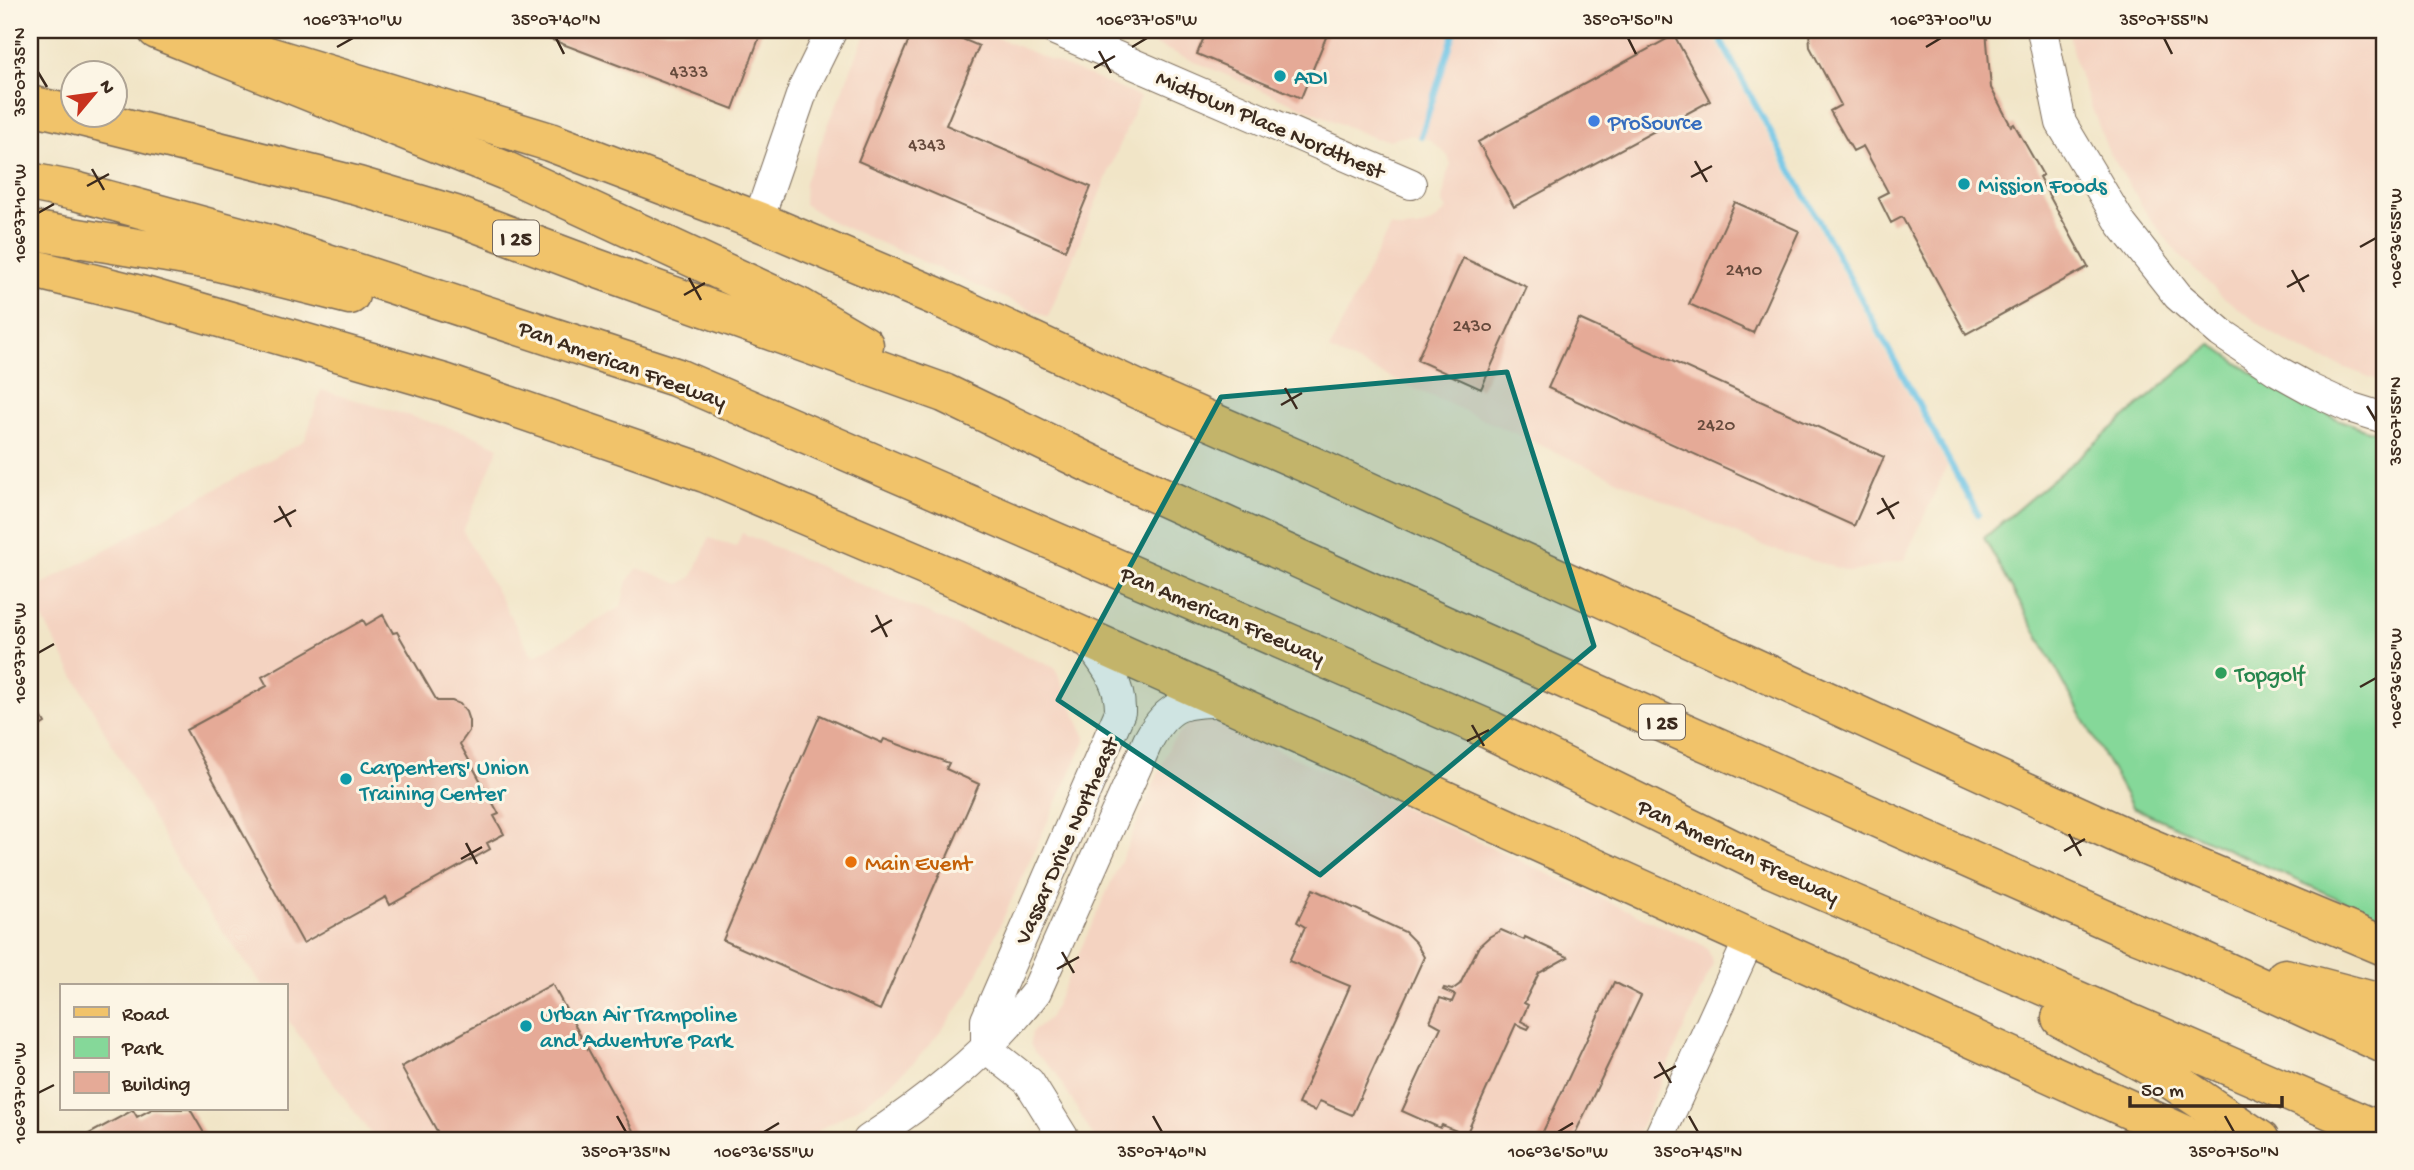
<svg xmlns="http://www.w3.org/2000/svg" width="2414" height="1170" font-family="'Gochi Hand',sans-serif">
  <style>
    .built { fill: #f4d3c1 }
    .green { fill: #85d899; stroke: #60815c; stroke-width: 2 }
    .lines { fill: none; stroke-linecap: round; stroke-linejoin: round }
    .stream { stroke: #69c3e7; stroke-width: 6 }
    .building { fill: #e5aa97 }
    .minor-casing { stroke: #7b6b59; stroke-width: 32 }
    .major-casing { stroke: #7b6b59; stroke-width: 41 }
    .highway-casing { stroke: #7b6b59; stroke-width: 41 }
    .minor { stroke: #fff; stroke-width: 30 }
    .major { stroke: #f1c36a; stroke-width: 38 }
    .highway { stroke: #f1c36a; stroke-width: 38 }
    .marked { fill: #0f766e; fill-opacity: 0.2; stroke: #0f766e; stroke-width: 5; stroke-linejoin: round }
    .ticks { fill: none; stroke: #3b2a1e; stroke-width: 2.5 }
    .culture-dot { fill: #0f9aa8; stroke: #fcf5e5; stroke-width: 2.5 }
    .shop-dot { fill: #3f7fe0; stroke: #fcf5e5; stroke-width: 2.5 }
    .leisure-dot { fill: #2e9e5b; stroke: #fcf5e5; stroke-width: 2.5 }
    .food-dot { fill: #e8710a; stroke: #fcf5e5; stroke-width: 2.5 }
    .labels { text-anchor: middle; stroke-width: 6; stroke-linejoin: round; paint-order: stroke }
    .number-label { font-size: 19px; fill: #664a3c }
    .shield { fill: #fcf5e5; stroke: #75675a; stroke-width: 2 }
    .shield-label { font-size: 21px; font-weight: bold; fill: #3b2a1e }
    .culture-label { font-size: 23px; fill: #0d838f; stroke: #fcf5e5; text-anchor: start }
    .shop-label { font-size: 23px; fill: #366cbe; stroke: #fcf5e5; text-anchor: start }
    .street-label { font-size: 23px; fill: #3b2a1e; stroke: #fcf5e5 }
    .leisure-label { font-size: 23px; fill: #27864d; stroke: #fcf5e5; text-anchor: start }
    .food-label { font-size: 23px; fill: #c56008; stroke: #fcf5e5; text-anchor: start }
    .neatline { fill: none; stroke: #3b2a1e; stroke-width: 2.5 }
    .ticks-label { font-size: 18px; text-anchor: middle; fill: #3b2a1e }
  </style>
  <rect width="100%" height="100%" fill="#fcf5e5"/>
  <filter id="ink" filterUnits="userSpaceOnUse"><feTurbulence type="fractalNoise" baseFrequency=".0143" numOctaves="2"/><feDisplacementMap in="SourceGraphic" scale="14" xChannelSelector="R" yChannelSelector="G"/><feConvolveMatrix kernelMatrix="1 2 1 2 8 2 1 2 1" color-interpolation-filters="sRGB"/></filter>
  <filter id="wash" filterUnits="userSpaceOnUse"><feTurbulence type="fractalNoise" baseFrequency=".00686" numOctaves="4" result="noise"/><feDisplacementMap in="SourceGraphic" scale="28" xChannelSelector="R" yChannelSelector="G"/><feGaussianBlur stdDeviation="1.57" result="paint"/><feColorMatrix in="noise" values="0 0 0 0 0 0 0 0 0 0 0 0 0 0 0 0 0 1.4 0 .05"/><feComposite in="paint" operator="in"/></filter>
  <g filter="url(#wash)">
    <rect width="100%" height="100%" fill="#f1e5c7"/>
    <path class="built" d="M867 30H978L1140 97 1048 317 831 221 804 204 805 182Z
      M1121 30H1710L1947 466 1904 560 1852 572 1769 548 1329 350 1390 226 1401 229 1417 228 1434 222 1447 209 1442 202 1447 174 1451 165 1448 156 1429 139 1410 135 1388 140 1374 138Z
      M2068 30H2384V380L2380 381 2314 356 2270 332 2221 295 2179 255 2146 213 2107 148 2076 66Z
      M321 390 468 433 499 447 463 531 533 657 621 607 627 581 638 568 680 584 693 576 709 538 736 547 742 533 1055 668 1086 739 968 994 938 1035 916 1060 886 1088 853 1111 801 1140H375L285 1016V986H263L193 891 30 596V591L305 440Z
      M1208 718 1697 942 1707 948 1713 963 1635 1140H1095L1056 1073 1034 1052 1030 1043 1031 1033 1050 1017 1123 856 1171 743 1189 722Z"/>
    <path class="green" d="M2211 344C2267 385 2317 416 2384 435V919L2132 807 1984 538Z"/>
    <g class="lines">
      <path class="stream" d="M1715 30 1978 514
        M1421 136 1455 30"/>
    </g>
    <g id="blocks">
      <path class="building" d="M526 30H762L733 109Z
        M913 30H941L979 46 946 125 1091 187 1065 250 858 161Z
        M1207 30H1329L1301 98 1197 54Z
        M1809 30H1986L1991 88 2011 126 2014 124 2043 175 2039 177 2088 267 1966 334 1902 217 1891 223 1878 197 1888 192 1863 146 1853 151 1830 111 1841 105 1810 47Z
        M1674 35 1710 101 1514 207 1478 142Z
        M1735 202 1799 231 1753 333 1689 304Z
        M1463 258 1527 287 1481 389 1417 360Z
        M1579 319 1884 457 1854 526 1548 388Z
        M383 615 393 633 397 632 437 701H452L460 704 466 712 469 721V731L460 744 499 814 494 816 504 834 487 843 490 849 390 905 386 897 303 943 186 730 267 686 262 677 363 620 366 625Z
        M35 706 45 723 30 732V709Z
        M820 715 882 743 884 739 949 763 946 769 979 784 880 1010 723 940Z
        M1313 889 1405 932 1416 943 1424 957 1352 1115 1320 1101 1315 1111 1298 1104 1350 986 1289 961 1305 927 1297 922Z
        M1501 930 1524 940 1525 937 1568 957 1539 973 1524 1003 1528 1005 1521 1021 1530 1026 1528 1029 1516 1024 1466 1135 1442 1125 1440 1128 1402 1111 1441 1027 1430 1021 1440 998 1452 1002 1455 995 1443 990 1444 988 1452 990 1460 984 1479 946 1489 937Z
        M1614 982 1641 996 1572 1140H1539Z
        M552 984 635 1134 623 1140H442L401 1067Z
        M152 1109H190L208 1140H78L133 1110 137 1117Z"/>
    </g>
  </g>
  <g filter="url(#ink)">
    <use href="#blocks" fill-opacity="0" stroke="#7b6b59" stroke-width="2"/>
    <g class="lines">
      <g class="minor-casing">
        <path id="minor" d="M1055 30 1411 184
          M2042 30 2061 123 2122 225 2178 296 2221 333 2276 370 2312 390 2349 407 2384 418
          M758 221 804 87 832 30
          M986 1048V1020L1120 712C1121 681 1102 661 1084 637
          M986 1048 1029 1082 1065 1140
          M868 1140C930 1099 991 1051 1036 992L1148 741C1168 703 1185 701 1226 702
          M1658 1140 1750 938"/>
      </g>
      <g class="major-casing">
        <path id="major" d="M242 48 550 142 758 221 935 296 1141 391 1315 467 2136 842 2384 946
          M30 268 148 297 444 383 705 473 969 585 2197 1140"/>
      </g>
      <g class="highway-casing">
        <path id="highway" d="M157 30 506 171 799 307 864 345
          M30 105 74 115
          M78 116 358 186 455 215 593 267 944 393 1091 464 1479 641 2138 934 2188 954 2384 1044
          M30 182 75 191 269 244 675 377 1490 730 1773 869 2384 1133
          M30 230 215 261 350 295
          M2285 978 2384 1004
          M2061 1018 2157 1070 2260 1140"/>
      </g>
      <use href="#minor" class="minor"/>
      <use href="#major" class="major"/>
      <use href="#highway" class="highway"/>
    </g>
  </g>
  <path class="marked" d="M1507 372 1594 646 1320 875 1058 700 1221 397Z"/>
  <path class="ticks" d="M556 38 564 54M1628 38 1636 54M2164 38 2172 54M337 47 353 38M1132 47 1147 38M1926 47 1941 38M1099 51 1111 73M1094 68 1115 56M38 72 47 87M1695 161 1707 182M92 169 104 190M1691 177 1712 166M87 186 109 174M38 213 54 204M2360 247 2376 238M2292 270 2304 292M689 278 701 300M2287 287 2309 275M684 295 705 283M1285 388 1297 409M1281 405 1302 393M2367 406 2376 421M1882 498 1894 519M279 506 291 527M1877 514 1899 502M274 522 296 510M876 615 887 637M871 632 892 620M38 653 54 644M2360 687 2376 678M1472 725 1484 746M1467 741 1489 730M2069 834 2081 856M466 843 477 864M2064 851 2085 839M461 859 482 847M1062 952 1074 973M1057 969 1079 957M1659 1062 1671 1083M1654 1078 1676 1066M38 1093 54 1085M617 1116 626 1132M1153 1116 1162 1132M1689 1116 1698 1132M2225 1116 2234 1132M764 1132 779 1123M1558 1132 1573 1123"/>
  <g class="culture-dot">
    <circle cx="1280" cy="76" r="7"/>
    <circle cx="1964" cy="184" r="7"/>
    <circle cx="346" cy="779" r="7"/>
    <circle cx="526" cy="1026" r="7"/>
  </g>
  <circle class="shop-dot" cx="1594" cy="121" r="7"/>
  <circle class="leisure-dot" cx="2221" cy="673" r="7"/>
  <circle class="food-dot" cx="851" cy="862" r="7"/>
  <g class="labels">
    <g class="number-label">
      <text x="689" y="77">4333</text>
      <text x="927" y="150">4343</text>
      <text x="1744" y="275">2410</text>
      <text x="1472" y="331">2430</text>
      <text x="1716" y="430">2420</text>
    </g>
    <g class="shield">
      <rect x="493" y="220.5" width="46" height="35" rx="5"/>
      <rect x="1639" y="704.5" width="46" height="35" rx="5"/>
    </g>
    <g class="shield-label">
      <text x="516" y="245">I 25</text>
      <text x="1662" y="729">I 25</text>
    </g>
    <g class="culture-label">
      <text x="1294" y="84">ADI</text>
      <text x="1978" y="192">Mission Foods</text>
      <text x="360" y="774">Carpenters' Union<tspan x="360" dy="26">Training Center</tspan></text>
      <text x="540" y="1021">Urban Air Trampoline<tspan x="540" dy="26">and Adventure Park</tspan></text>
    </g>
    <g class="shop-label">
      <text x="1608" y="129">ProSource</text>
    </g>
    <g class="street-label">
      <text transform="translate(1271 123) rotate(23)" y="8">Midtown Place Nordthest</text>
      <text transform="translate(623 363) rotate(20)" y="8">Pan American Freeway</text>
      <text transform="translate(1223 614) rotate(23)" y="8">Pan American Freeway</text>
      <text transform="translate(1065 840) rotate(-66)" y="8">Vassar Drive Northeast</text>
      <text transform="translate(1739 850) rotate(25)" y="8">Pan American Freeway</text>
    </g>
    <g class="leisure-label">
      <text x="2235" y="681">Topgolf</text>
    </g>
    <g class="food-label">
      <text x="865" y="870">Main Event</text>
    </g>
  </g>
  <rect width="2414" height="1170" fill="none" stroke="#fcf5e5" stroke-width="77"/>
  <rect x="60" y="984" width="228" height="126" fill="#fcf5e5" stroke="#afa495" stroke-width="2"/>
  <rect x="74" y="1007" width="35" height="10" fill="#f1c36a" stroke="#afa495" stroke-width="2"/>
  <text x="122" y="1020" font-size="21" fill="#3b2a1e">Road</text>
  <rect x="74" y="1037" width="35" height="21" fill="#85d899" stroke="#afa495" stroke-width="2"/>
  <text x="122" y="1054" font-size="21" fill="#3b2a1e">Park</text>
  <rect x="74" y="1072" width="35" height="21" fill="#e5aa97" stroke="#afa495" stroke-width="2"/>
  <text x="122" y="1090" font-size="21" fill="#3b2a1e">Building</text>
  <g transform="translate(94 94) rotate(61)"><circle r="33" fill="#fcf5e5" stroke="#afa495" stroke-width="2"/>
  <path d="M0-5L12 26L0 18L-12 26Z" fill="#c8321e"/>
  <text y="-10" font-size="19" font-weight="bold" text-anchor="middle" fill="#3b2a1e">N</text>
  </g>
  <path d="M2130 1096v10h152v-10" fill="none" stroke="#3b2a1e" stroke-width="3.5"/>
  <text x="2141" y="1096" font-size="21" fill="#3b2a1e" stroke="#fcf5e5" stroke-width="5" paint-order="stroke">50 m</text>
  <rect x="38" y="38" width="2338" height="1094" class="neatline"/>
  <g class="ticks-label">
    <text x="353" y="25">106°37'10"W</text>
    <text x="556" y="25">35°07'40"N</text>
    <text x="1147" y="25">106°37'05"W</text>
    <text x="1628" y="25">35°07'50"N</text>
    <text x="1941" y="25">106°37'00"W</text>
    <text x="2164" y="25">35°07'55"N</text>
    <text transform="translate(19 72) rotate(-90)" y="6">35°07'35"N</text>
    <text transform="translate(19 213) rotate(-90)" y="6">106°37'10"W</text>
    <text transform="translate(2395 238) rotate(-90)" y="6">106°36'55"W</text>
    <text transform="translate(2395 421) rotate(-90)" y="6">35°07'55"N</text>
    <text transform="translate(19 653) rotate(-90)" y="6">106°37'05"W</text>
    <text transform="translate(2395 678) rotate(-90)" y="6">106°36'50"W</text>
    <text transform="translate(19 1093) rotate(-90)" y="6">106°37'00"W</text>
    <text x="626" y="1157">35°07'35"N</text>
    <text x="764" y="1157">106°36'55"W</text>
    <text x="1162" y="1157">35°07'40"N</text>
    <text x="1558" y="1157">106°36'50"W</text>
    <text x="1698" y="1157">35°07'45"N</text>
    <text x="2234" y="1157">35°07'50"N</text>
  </g>
</svg>
